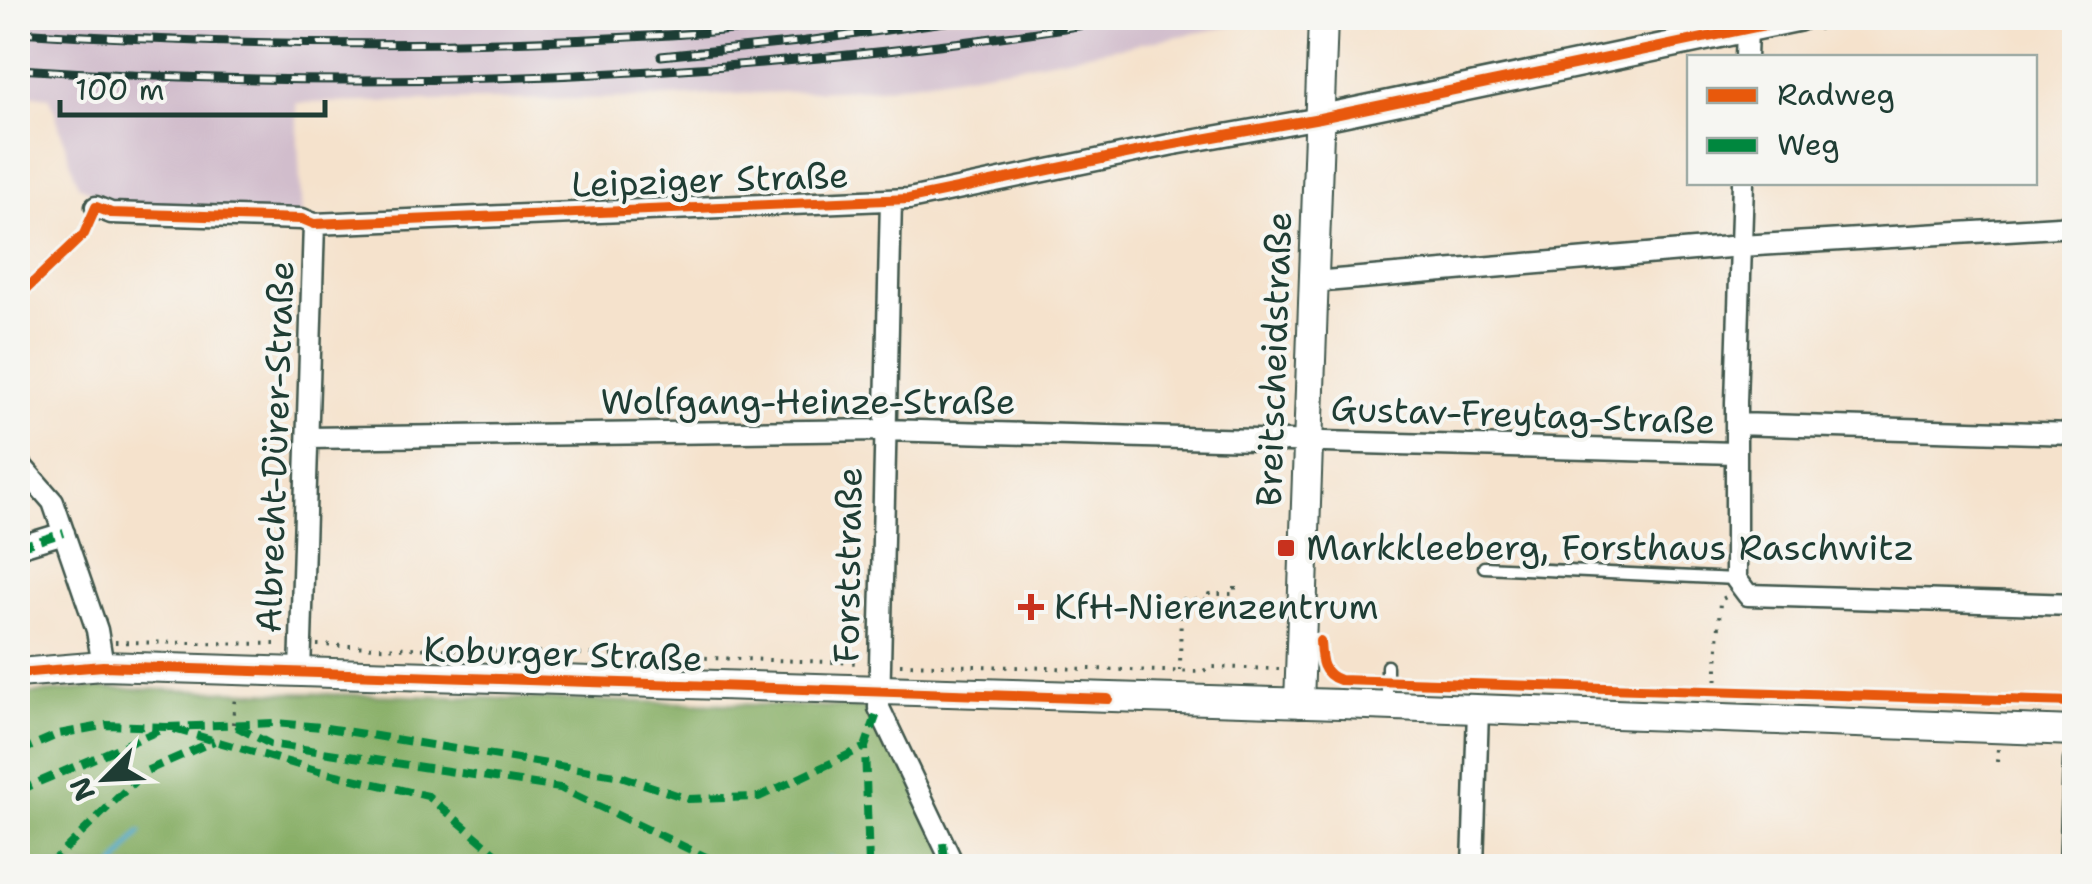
<svg xmlns="http://www.w3.org/2000/svg" width="2092" height="884" font-family="'Shantell Sans',sans-serif">
  <style>
    .industrial { fill: #d1bdcc }
    .forest { fill: #83ab61; stroke: #51744a; stroke-width: 2.5 }
    .lines { fill: none; stroke-linecap: round; stroke-linejoin: round }
    .stream { stroke: #4aa6c8; stroke-width: 5 }
    .service-casing { stroke: #3f564b; stroke-width: 15 }
    .minor-casing { stroke: #3f564b; stroke-width: 25 }
    .tertiary-casing { stroke: #3f564b; stroke-width: 30 }
    .secondary-casing { stroke: #3f564b; stroke-width: 32 }
    .path { stroke: #3f564b; stroke-width: 4; stroke-dasharray: 2.5 8; stroke-linecap: butt }
    .service { stroke: #fff; stroke-width: 10 }
    .minor { stroke: #fff; stroke-width: 20 }
    .tertiary { stroke: #fff; stroke-width: 25 }
    .secondary { stroke: #fff; stroke-width: 28 }
    .rail-casing { stroke: #1f3d34; stroke-width: 9 }
    .rail { stroke: #f6f6f2; stroke-width: 5; stroke-dasharray: 15; stroke-linecap: butt }
    .quiet { stroke: #00873e; stroke-width: 8; stroke-dasharray: 15 8; stroke-linecap: butt }
    .cycleway-casing { stroke: #f6f6f2; stroke-width: 16 }
    .cycleway { stroke: #e8590c; stroke-width: 10 }
    .poi-dot { fill: #c8321e; stroke: #f6f6f2; stroke-width: 4 }
    .labels { text-anchor: middle; stroke-width: 8; stroke-linejoin: round; paint-order: stroke }
    .street-label { font-size: 35px; fill: #1f3d34; stroke: #f6f6f2 }
    .poi-label { font-size: 35px; fill: #1f3d34; stroke: #f6f6f2; text-anchor: start }
  </style>
  <rect width="100%" height="100%" fill="#f6f6f2"/>
  <filter id="ink" filterUnits="userSpaceOnUse"><feTurbulence type="fractalNoise" baseFrequency=".01" numOctaves="2"/><feDisplacementMap in="SourceGraphic" scale="20" xChannelSelector="R" yChannelSelector="G"/><feConvolveMatrix kernelMatrix="1 2 1 2 8 2 1 2 1" color-interpolation-filters="sRGB"/></filter>
  <filter id="wash" filterUnits="userSpaceOnUse"><feTurbulence type="fractalNoise" baseFrequency=".0048" numOctaves="4" result="noise"/><feDisplacementMap in="SourceGraphic" scale="40" xChannelSelector="R" yChannelSelector="G"/><feGaussianBlur stdDeviation="2.25" result="paint"/><feColorMatrix in="noise" values="0 0 0 0 0 0 0 0 0 0 0 0 0 0 0 0 0 1.4 0 .05"/><feComposite in="paint" operator="in"/></filter>
  <g filter="url(#wash)">
    <rect width="100%" height="100%" fill="#f5e2cc"/>
    <path class="industrial" d="M18 18H1276L1029 64 881 88 644 98 296 103 302 219 96 207 98 196 78 185 50 97 18 93Z"/>
    <path class="forest" d="M93 688 879 708 954 866H18V695Z"/>
    <g class="lines">
      <path class="stream" d="M115 866 140 832
        M820 866 829 859"/>
    </g>
  </g>
  <g filter="url(#ink)">
    <g class="lines">
      <g class="service-casing">
        <path id="service" d="M1484 567 1736 579
          M1387 666V705"/>
      </g>
      <g class="minor-casing">
        <path id="minor" d="M1746 58 1747 28
          M1743 182 1736 402V579L1748 595 2074 605
          M891 200 879 708 954 866
          M96 207 111 213 302 219 314 224 909 199 1169 145 1320 118
          M1313 282 1741 246 2074 226
          M1736 424 2074 434
          M308 438 883 430 1736 453
          M18 462 53 502 97 630 103 666
          M18 547 64 533
          M300 673 314 224
          M1473 866 1478 710
          M2070 866 2074 761"/>
      </g>
      <g class="tertiary-casing">
        <path id="tertiary" d="M1320 118 1799 18"/>
      </g>
      <g class="secondary-casing">
        <path id="secondary" d="M18 673 103 666 1340 704 2074 731
          M1299 703 1323 18"/>
      </g>
      <path class="path" d="M1818 29 1872 18
        M18 297 84 234 90 221
        M115 642 281 644
        M317 645 862 663
        M900 664 1202 672 1210 667 1279 669
        M1324 669 1332 677 1340 680
        M1180 671 1181 599 1209 600V594H1235V582
        M1400 681 2074 702
        M1716 691 1720 600 1728 596
        M233 724 235 694
        M1997 762 1998 748"/>
      <use href="#service" class="service"/>
      <use href="#minor" class="minor"/>
      <use href="#tertiary" class="tertiary"/>
      <use href="#secondary" class="secondary"/>
      <g class="rail-casing">
        <path id="rail" d="M18 32C229 46 439 48 650 36 719 33 787 24 855 18
          M661 56 799 42 974 18
          M18 69C388 93 762 78 1128 18"/>
      </g>
      <use href="#rail" class="rail"/>
      <path class="quiet" d="M18 547 64 533
        M237 727 270 744 560 788 725 866
        M18 752 59 734 107 725 167 727 319 771 428 796 511 866
        M18 791 167 727 275 723 321 727 621 776 688 799 759 797 865 747
        M943 843 946 866
        M48 866 144 772 214 741
        M869 866 865 747 879 708"/>
      <g class="cycleway-casing">
        <path id="cycleway" d="M18 297 84 234 96 207 111 213 302 219 314 224 909 199 1169 145 1320 118 1799 18
          M1320 641C1321 659 1321 674 1340 680L2074 702
          M18 673 103 666 1108 699"/>
      </g>
      <use href="#cycleway" class="cycleway"/>
    </g>
  </g>
  <g class="poi-dot">
    <rect x="1276" y="538" width="20" height="20" rx="5"/>
    <path d="M1026 592h10v10h10v10h-10v10h-10v-10h-10v-10h10z"/>
  </g>
  <g class="labels">
    <g class="street-label">
      <text transform="translate(710 180) rotate(-2)" y="12">Leipziger Straße</text>
      <text transform="translate(1274 359) rotate(-88)" y="12">Breitscheidstraße</text>
      <text x="808" y="414">Wolfgang-Heinze-Straße</text>
      <text transform="translate(1523 415) rotate(2)" y="12">Gustav-Freytag-Straße</text>
      <text transform="translate(275 447) rotate(-88)" y="12">Albrecht-Dürer-Straße</text>
      <text transform="translate(848 565) rotate(-89)" y="12">Forststraße</text>
      <text transform="translate(563 654) rotate(2)" y="12">Koburger Straße</text>
    </g>
    <g class="poi-label">
      <text x="1306" y="560">Markkleeberg, Forsthaus Raschwitz</text>
      <text x="1054" y="619">KfH-Nierenzentrum</text>
    </g>
  </g>
  <rect width="2092" height="884" fill="none" stroke="#f6f6f2" stroke-width="60"/>
  <rect x="1687" y="55" width="350" height="130" fill="#f6f6f2" stroke="#a0aca6" stroke-width="2.5"/>
  <rect x="1707" y="88" width="50" height="15" fill="#e8590c" stroke="#a0aca6" stroke-width="2.5"/>
  <text x="1777" y="105" font-size="30" fill="#1f3d34">Radweg</text>
  <rect x="1707" y="138" width="50" height="15" fill="#00873e" stroke="#a0aca6" stroke-width="2.5"/>
  <text x="1777" y="155" font-size="30" fill="#1f3d34">Weg</text>
  <g transform="translate(105 779) rotate(246)" stroke="#f6f6f2" stroke-width="8" paint-order="stroke">
  <path d="M0-8L18 38L0 25L-18 38Z" fill="#1f3d34"/>
  <text y="-15" font-size="28" font-weight="bold" text-anchor="middle" fill="#1f3d34">N</text>
  </g>
  <path d="M60 100v15h265v-15" fill="none" stroke="#1f3d34" stroke-width="5"/>
  <text x="75" y="100" font-size="30" fill="#1f3d34" stroke="#f6f6f2" stroke-width="8" paint-order="stroke">100 m</text>
</svg>
